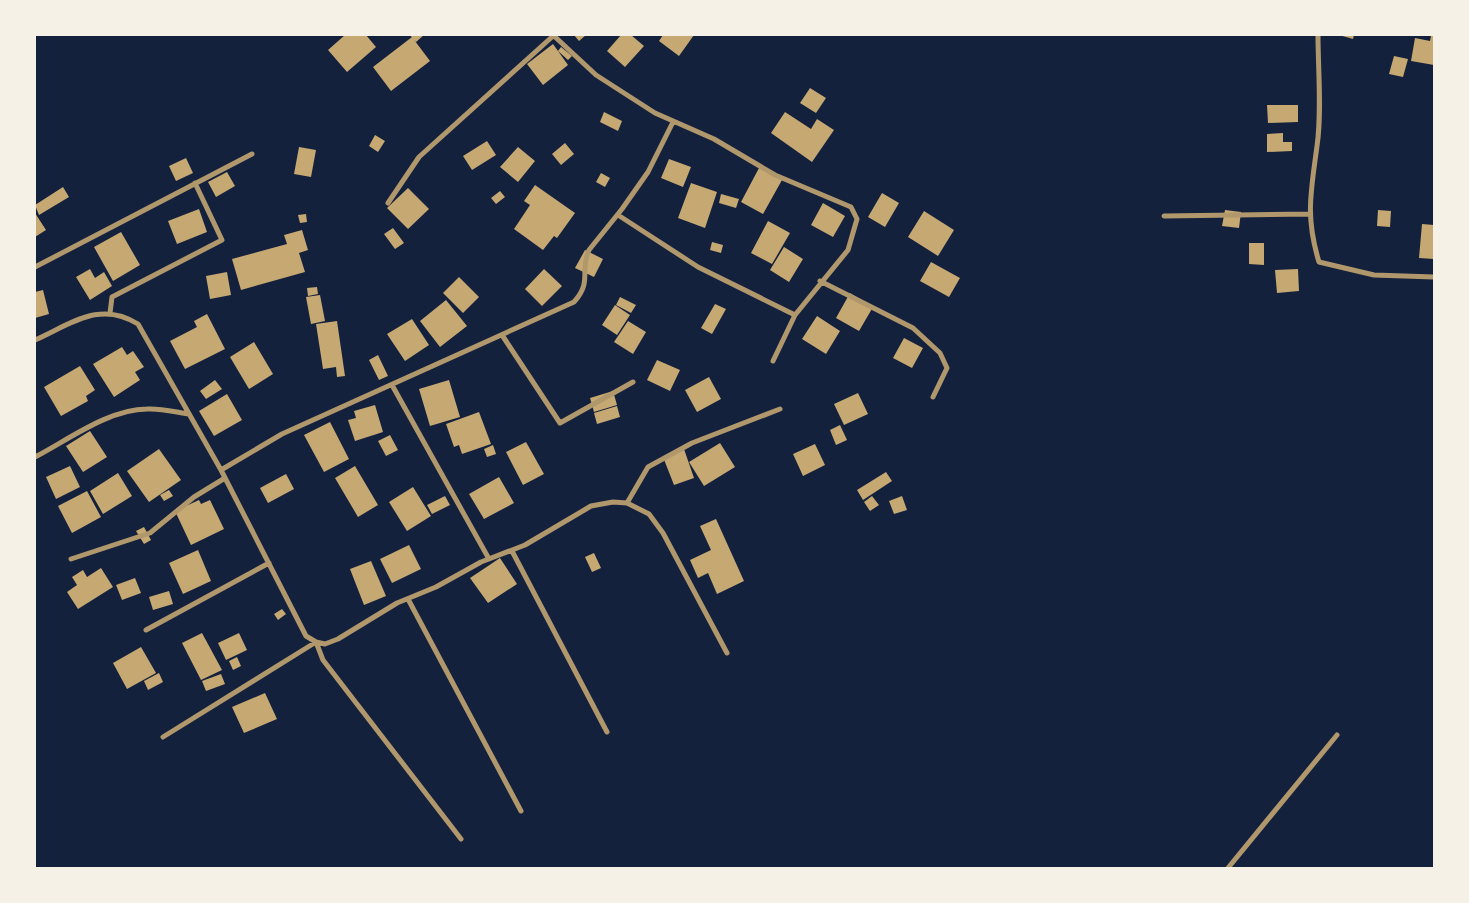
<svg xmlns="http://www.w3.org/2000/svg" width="1469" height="903" font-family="'Fira Sans',sans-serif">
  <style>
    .building { fill: #c6a872 }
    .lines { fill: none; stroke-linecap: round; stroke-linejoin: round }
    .minor { stroke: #b1986c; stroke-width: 5 }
  </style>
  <rect width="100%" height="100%" fill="#14213d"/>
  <path class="building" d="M345 35H366L376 47 347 72 328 50Z
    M410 35H424L416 42Z
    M574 35H586L579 41Z
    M621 35H631L644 46 625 67 607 51Z
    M663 35H694L679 56 659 41Z
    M1339 35H1354L1353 39Z
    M1431 36H1434V65L1411 61 1415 38 1430 41Z
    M412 37 430 61 391 91 373 67Z
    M553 44 568 65 543 85 527 64Z
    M561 47 572 56 568 60 558 51Z
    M1394 56 1408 59 1403 77 1389 74Z
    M810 88 826 98 816 113 800 103Z
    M1267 105H1298V122L1268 123Z
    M604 112 622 121 618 131 600 122Z
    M785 112 811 129 817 119 834 130 812 162 771 133Z
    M1283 133V142H1292V151L1267 152V134Z
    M375 135 385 141 378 152 369 146Z
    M487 141 496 155 472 170 463 156Z
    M565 143 574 154 561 165 552 154Z
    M299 147 316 150 311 177 294 174Z
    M518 147 535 161 518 182 500 167Z
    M186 158 193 173 176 181 169 166Z
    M669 159 691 167 683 187 661 178Z
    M759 168 782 180 763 214 741 202Z
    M227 172 235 186 216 197 208 182Z
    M601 173 610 178 605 187 596 182Z
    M691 183 717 192 705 228 678 218Z
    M535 185 575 213 557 238 554 236 543 250 514 229 530 205 524 201Z
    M63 187 69 197 39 215 35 205Z
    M408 188 429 209 408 229 387 208Z
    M500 191 505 197 496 204 491 198Z
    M882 193 899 203 885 227 868 217Z
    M721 194 739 199 736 208 719 203Z
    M823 203 845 216 833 237 811 225Z
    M199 209 207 232 177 244 168 221Z
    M1225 210 1241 212 1239 228 1222 226Z
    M1378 210 1391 211 1390 227 1377 226Z
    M924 211 954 230 938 256 908 237Z
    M35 213 46 230 35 237Z
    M306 214 307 222 300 223 298 215Z
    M768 221 790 233 772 264 751 253Z
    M1422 224 1434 225V259L1419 258Z
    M393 228 404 243 395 249 384 234Z
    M302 230 308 250 299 253 305 272 241 290 232 259 287 244 284 235Z
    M121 232 140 265 113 281 94 247Z
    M712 242 723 245 721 253 710 250Z
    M1249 243H1264V265L1249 264Z
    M784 247 803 259 789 282 770 270Z
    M585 250 603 259 594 277 575 268Z
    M931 262 960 278 949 297 920 281Z
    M90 269 95 278 104 272 112 286 90 300 76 277Z
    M544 269 562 286 542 306 525 289Z
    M1298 269 1299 291 1277 293 1275 270Z
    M227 272 231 295 210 299 206 276Z
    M459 277 479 297 463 313 443 293Z
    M317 287 318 294 308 296 307 288Z
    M43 290 49 314 35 318V292Z
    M850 293 873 307 859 331 836 318Z
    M320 295 325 321 311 324 306 297Z
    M620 297 636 305 631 313 616 305Z
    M446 300 467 326 440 347 420 321Z
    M715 304 726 309 712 334 701 328Z
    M615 305 630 315 617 335 602 325Z
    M207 314 225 349 185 369 170 341 197 327 194 321Z
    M817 316 840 331 826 354 802 339Z
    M412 319 429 345 405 361 387 334Z
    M337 321 345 376 337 377 336 367 323 369 316 324Z
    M628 321 646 332 633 354 614 342Z
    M904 338 923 348 912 368 893 358Z
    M254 342 273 374 249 389 230 357Z
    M122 347 127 355 133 351 144 367 135 372 140 380 114 397 93 364Z
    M378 355 388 376 379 380 369 360Z
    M657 360 680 370 670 391 647 380Z
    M80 366 95 390 86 396 88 401 61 416 44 387Z
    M709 377 721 399 697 412 685 390Z
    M215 380 222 389 206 399 200 391Z
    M449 380 460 417 430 426 419 389Z
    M613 391 617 405 594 412 590 398Z
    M858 393 868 414 844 425 834 404Z
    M227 394 242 420 214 436 199 411Z
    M375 405 383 432 355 441 348 420 356 418 354 411Z
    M617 406 620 417 597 424 594 413Z
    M479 412 491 444 462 454 459 445 454 447 446 424Z
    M330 422 349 459 324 472 304 435Z
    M840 425 847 440 836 445 830 430Z
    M90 431 107 457 83 472 66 446Z
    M390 435 398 450 386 456 378 441Z
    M526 442 544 474 523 485 506 452Z
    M720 443 735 467 704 486 689 462Z
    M815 444 825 465 803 476 793 454Z
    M493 445 496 454 487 457 484 449Z
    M159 449 181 480 149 502 127 471Z
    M684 449 694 478 674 485 663 457Z
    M70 466 80 487 56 499 46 477Z
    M355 466 378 505 358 517 335 478Z
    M886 472 892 481 863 500 857 490Z
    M118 473 132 496 103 514 90 491Z
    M286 474 294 489 268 503 260 488Z
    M499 477 514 503 484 519 469 494Z
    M413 487 431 516 407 531 389 502Z
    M169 490 173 496 164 501 160 495Z
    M87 491 101 517 72 533 58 506Z
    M445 496 450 505 432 514 427 505Z
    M872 496 879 505 870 511 864 502Z
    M902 496 907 510 894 514 889 501Z
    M199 500 201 504 210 500 224 529 191 545 175 511Z
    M716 519 744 581 717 594 708 573 698 578 690 560 711 550 700 526Z
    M144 527 151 540 144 544 136 531Z
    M409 545 421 569 392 583 380 559Z
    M198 550 211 581 183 594 169 563Z
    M594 553 601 568 592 572 585 557Z
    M500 558 517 584 488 603 470 578Z
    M371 561 386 596 364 605 350 569Z
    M101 568 113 587 78 609 67 592 77 585 72 577 83 570 87 577Z
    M135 578 141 593 122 600 116 585Z
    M169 591 173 604 153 610 149 597Z
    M282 609 286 614 278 620 274 614Z
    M202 633 222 670 201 680 182 643Z
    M239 633 247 650 226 660 218 643Z
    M141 647 156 673 127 689 113 663Z
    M237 657 241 666 233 670 229 661Z
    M159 673 163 682 148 690 144 681Z
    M221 674 225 684 206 691 202 681Z
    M265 693 277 719 244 733 232 707Z"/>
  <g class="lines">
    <path class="minor" d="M553 35 596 75 655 113 714 139 775 175 851 207 857 219 848 250 795 315 773 361
      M1318 35C1318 69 1322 113 1317 146 1311 192 1305 216 1319 262L1374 275 1434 277
      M388 203 419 157 553 36
      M618 215 698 267 795 315
      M1164 216 1310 214
      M35 267 252 154
      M820 281 913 328 940 353 947 368 933 397
      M110 313 112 297 222 240 195 183
      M502 335 560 423 633 382
      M35 340C71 324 100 300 138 324L221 470 306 636 316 642 325 644 338 639 397 603 436 587 481 562 525 545 591 506 613 502 627 503 649 514 663 533 727 653
      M392 385 489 559
      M35 457C68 440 109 409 147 409 160 408 175 412 189 414
      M221 470 282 434 574 302C593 281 579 271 589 250L622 209 648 172 673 122
      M627 503 648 467 692 443 780 409
      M512 551 607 732
      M71 559 150 533 194 497 225 478
      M408 599 521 811
      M146 630 269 563
      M163 737 316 642 323 660 461 839
      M1228 868 1337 735"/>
  </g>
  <rect width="1469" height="903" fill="none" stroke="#f6f1e7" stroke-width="72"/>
</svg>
